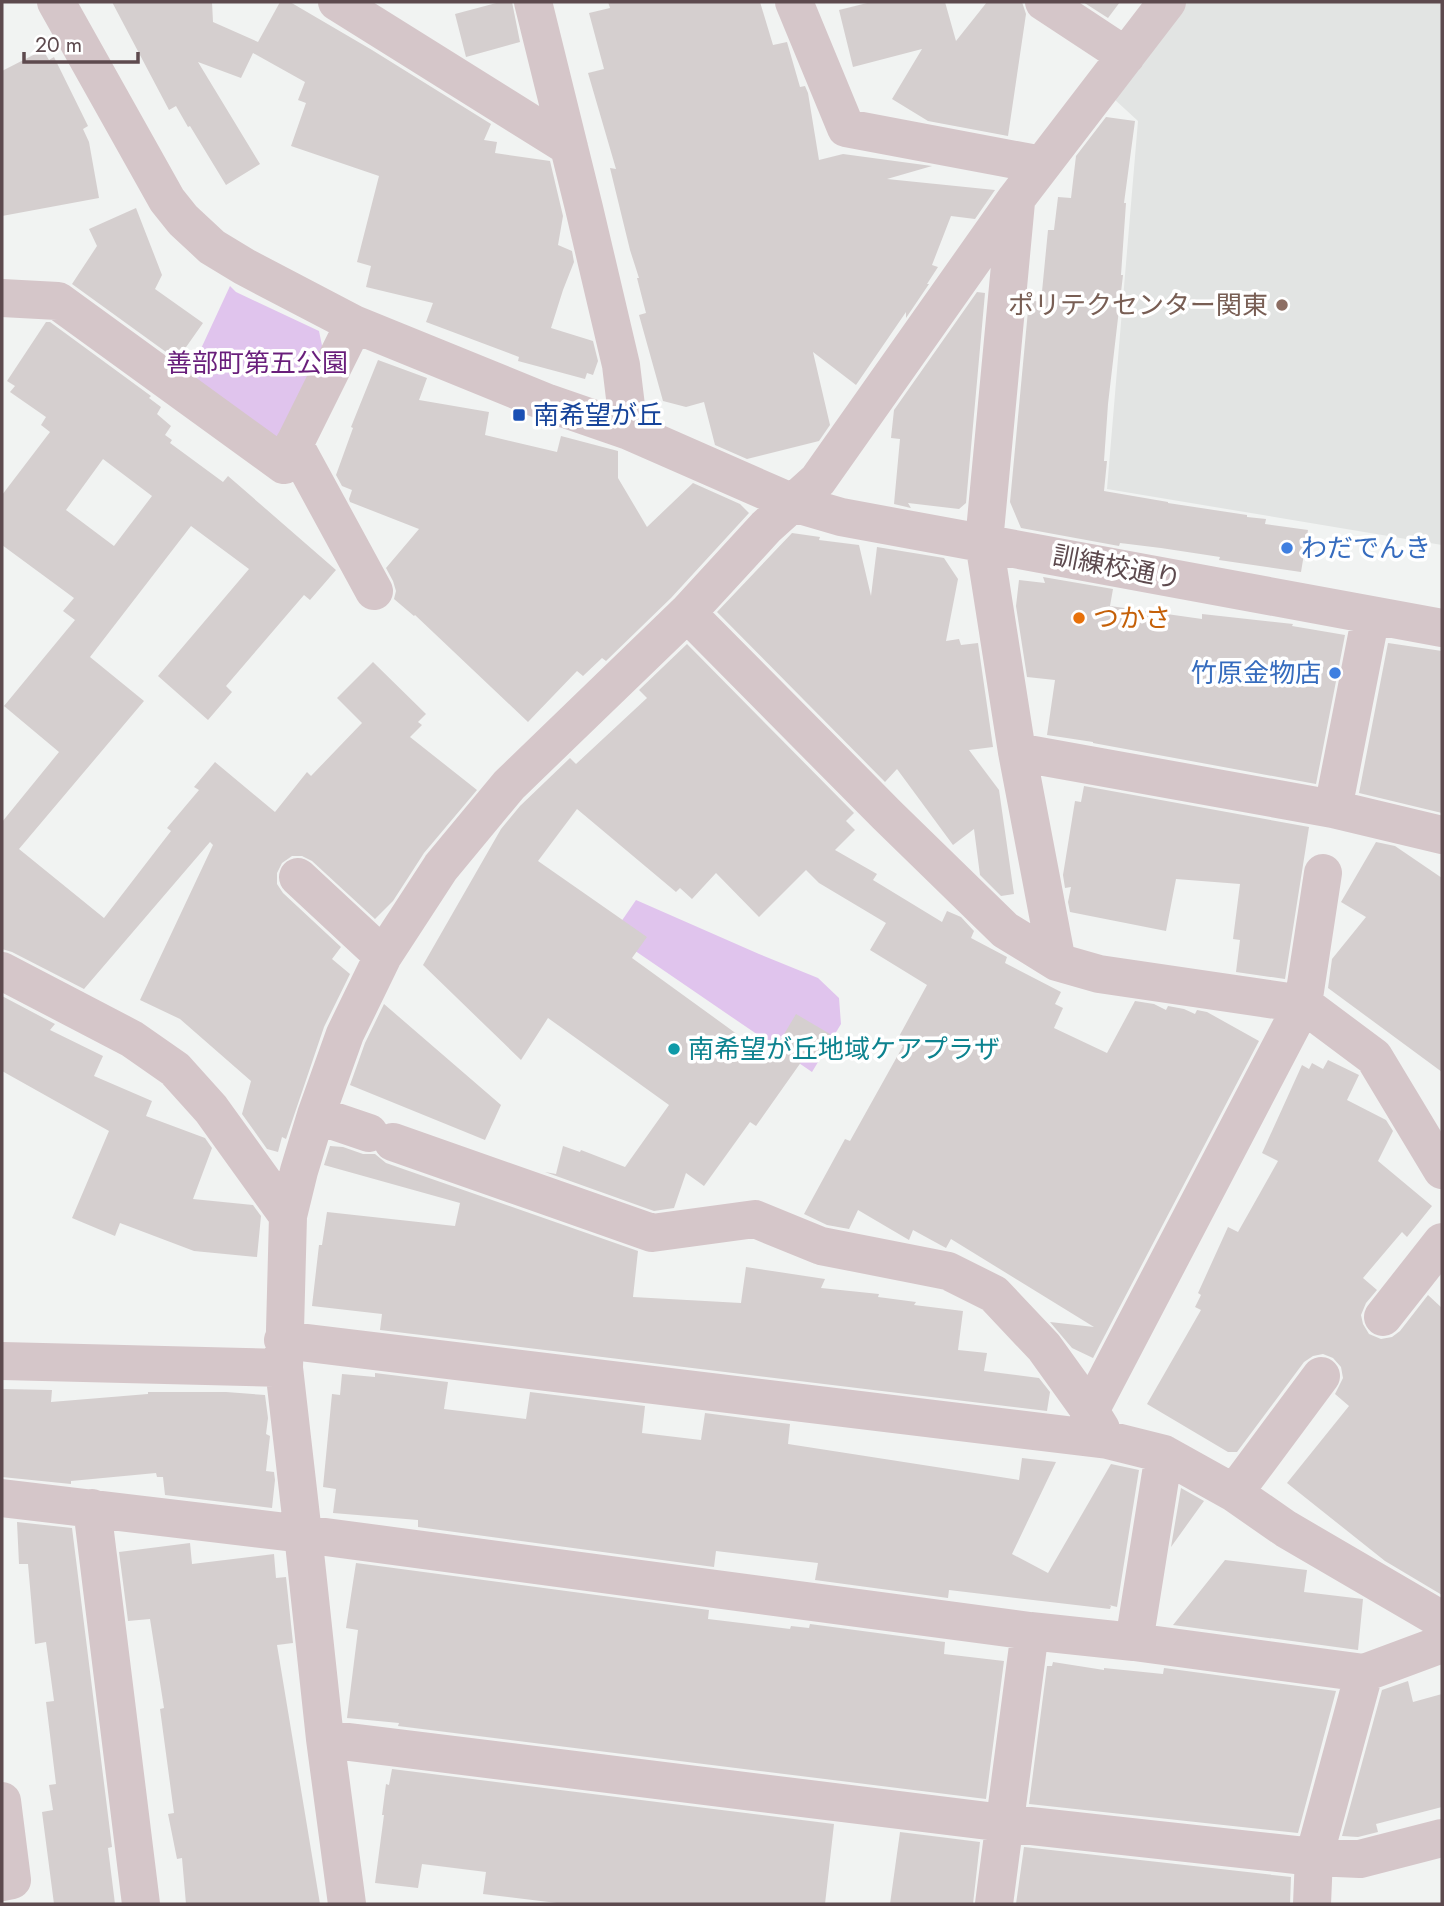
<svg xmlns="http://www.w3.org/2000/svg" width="1444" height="1906" font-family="Jost,'Noto Sans JP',sans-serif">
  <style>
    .education { fill: #e2e4e3 }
    .green { fill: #e0c4ed }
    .building { fill: #d5cfcf; fill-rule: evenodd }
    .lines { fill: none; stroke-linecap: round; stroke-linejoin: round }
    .minor { stroke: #d5c6c9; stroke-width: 38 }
    .education-dot { fill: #8d6e63; stroke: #fff; stroke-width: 2.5 }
    .transit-dot { fill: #1a4fb4; stroke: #fff; stroke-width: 2.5 }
    .shop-dot { fill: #3f7fe0; stroke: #fff; stroke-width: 2.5 }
    .food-dot { fill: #e8710a; stroke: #fff; stroke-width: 2.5 }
    .culture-dot { fill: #0f9aa8; stroke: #fff; stroke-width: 2.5 }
    .labels { text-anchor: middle; stroke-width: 7; stroke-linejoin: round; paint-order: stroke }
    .education-label { font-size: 26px; fill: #785e54; stroke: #fff; text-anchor: end }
    .park-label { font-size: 26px; fill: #691e7b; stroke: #fff }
    .transit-label { font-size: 26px; fill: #164399; stroke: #fff; text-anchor: start }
    .shop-label { font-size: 26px; fill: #366cbe; stroke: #fff; text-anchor: start }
    .street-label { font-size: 26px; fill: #5d4a4e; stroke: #fff }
    .food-label { font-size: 26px; fill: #c56008; stroke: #fff; text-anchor: start }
    .culture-label { font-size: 26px; fill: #0d838f; stroke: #fff; text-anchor: start }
  </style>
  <rect width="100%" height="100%" fill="#f1f3f2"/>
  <path class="education" d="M1184 2H1442V545L1107 489 1138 121 1113 98Z"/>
  <path class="green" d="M230 286 236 292 319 331 324 355 282 437H268L186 381Z
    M636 900 759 954 818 978 839 998 841 1024 812 1072 612 935Z"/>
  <path class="building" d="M112 2H212L213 22 258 42 280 2H290L372 50 491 124 484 140 497 142 495 153 550 161 563 216 558 245 572 251 574 262 563 290 551 328 593 341 598 361 593 375 587 373 585 379 518 361 519 357 426 322 433 303 366 287 371 266 357 262 379 176 291 146 306 103 298 100 305 82 253 53 241 78 198 62 260 164 226 185 190 126 188 127 176 106 169 110Z
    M500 2H512L520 42 466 57 455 14Z
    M608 2H760L773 45 787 42 800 87 805 86 808 93 819 160 843 154 917 164 932 166 887 179 995 190 975 219 951 216 932 265 938 267 927 284H929L906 318V312L856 385 813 352 830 425 819 441 747 459 715 445 704 402 686 407 663 401 639 315 646 313 637 278H639L630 250 610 168 616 169 588 73 604 69 589 13 610 8Z
    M871 2H945L956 41 987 2H1022L1026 14 1008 136 928 121 892 99 922 49 853 67 839 10Z
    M1083 2H1120L1108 18Z
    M43 50 49 60 54 57 88 126 83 129 89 142 99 198 2 216V71Z
    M1106 117 1135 121 1124 203H1126L1121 275H1123L1108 404 1104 461H1107L1104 491 1168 502V503L1247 515V517L1266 519 1265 524 1308 530 1301 572 1219 560 1220 557 1161 548 1120 543 1119 546 1021 528 1010 502 1029 300 1041 302 1048 230H1054L1058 197 1071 198 1076 156Z
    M136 208 162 275 155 289 203 323 177 360 72 284 97 246 89 229Z
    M977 292 985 293 966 503 959 509 908 503 911 508 894 504 900 439 891 438 894 410Z
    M46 322H50L151 396 149 398 161 407 157 414 171 426 165 435 172 440 170 443 223 482 228 476 336 570 310 600 304 595 226 686 232 692 208 720 158 676 249 569 191 526 90 657 144 701 19 849 104 918 171 831 167 828 199 790 194 787 215 762 275 812 307 772 311 776 362 723 337 698 373 662 426 714 418 722 422 725 410 737 477 790 424 853 393 901 375 919 312 861 302 856H292L282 863 277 873V884L283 893 341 947 332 959 350 974 324 1027 286 1139 282 1137 278 1152 267 1149 242 1114 251 1081 180 1019 140 1000 213 845 210 842 84 989 12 952 2 949V822L59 752 4 706 75 620 63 611 74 598 2 545V495L50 432 41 425 46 417 10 392 15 386 7 381ZM103 459 152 496 114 546 66 510Z
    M378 360 427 378 419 400 489 412 485 435 557 452 561 436 618 451V478L647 527 693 483 740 504 749 513 671 598 606 661 602 658 583 676 577 671 528 722 415 615 414 616 394 599 396 591 393 581 386 568 419 529 350 502 349 499 352 490 342 486 336 475 353 428 351 427Z
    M792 533 820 537 819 540 859 545 871 596 877 547 944 558 958 579 946 641 959 639 961 645 978 643 993 747 969 750 999 790 1014 894 1001 896 980 875 974 829 953 845 897 769 885 782 717 612Z
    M1043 577 1113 589 1110 606 1202 619V614L1293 624 1292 626 1345 635 1316 784 1093 743V742L1047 735 1055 680 1027 677 1016 606 1019 580 1045 583Z
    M1388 643 1442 651V813L1359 793Z
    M687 644 854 813 846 821 855 830 835 850 877 874 873 880 942 922 947 911 961 917 974 931 971 938 1007 957 1005 963 1061 992 1055 1004 1063 1008 1054 1028 1107 1053 1135 1001 1154 1004 1166 1010 1168 1006 1184 1009 1195 1014 1197 1010 1207 1012 1259 1041 1093 1358 1072 1348 1050 1322 1094 1327 951 1239 946 1248 913 1230 909 1240 858 1210 849 1229 827 1225 804 1214 845 1139 850 1141 903 1046 896 1042 927 985 870 950 886 923 819 883 806 870 759 917 716 873 692 899 680 888 676 892 577 809 538 861 647 937 632 958 770 1058 796 1014 830 1034 813 1063 804 1058 756 1126 750 1122 704 1186 686 1173 674 1208 654 1211 545 1172 556 1174 563 1146 580 1152 581 1150 625 1167 669 1105 548 1018 521 1060 423 965 501 829 520 806 570 758 576 764 647 698 639 690Z
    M1084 786 1309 827 1285 979 1236 972 1240 940 1233 939 1240 884 1176 879 1166 931 1070 912 1068 902 1071 887 1065 888 1063 875 1075 801 1081 802Z
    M1376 842 1395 846 1442 878V1072L1328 988 1332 959 1366 917 1341 902Z
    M2 996 55 1024 50 1030 103 1056 94 1076 152 1101 146 1116 205 1138 212 1148 193 1199 253 1205 261 1216 257 1257 194 1251 120 1223 115 1236 72 1218 109 1131 2 1071Z
    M384 1004 501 1105 485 1140 350 1085 365 1043Z
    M1328 1060 1359 1075 1347 1100 1386 1120 1393 1131 1378 1161 1432 1206 1407 1237 1402 1232 1363 1278 1377 1290 1366 1303 1361 1315 1363 1324 1369 1334 1381 1339 1392 1337 1400 1331 1428 1295 1442 1308V1595L1385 1561 1287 1483 1349 1406 1335 1394 1343 1378 1341 1367 1333 1358 1323 1354 1313 1356 1304 1362 1237 1452H1228L1147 1404 1201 1310 1195 1307 1201 1295 1198 1293 1228 1227 1238 1232 1278 1161 1262 1153 1302 1065 1309 1069 1312 1063 1323 1069Z
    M330 1146 343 1147 363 1154H375L386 1163 638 1251 633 1297 741 1303 746 1267 825 1279 821 1288 879 1294 878 1297 916 1302 914 1305 963 1311 958 1350 987 1353 984 1371 1039 1378 1050 1392 1047 1411 380 1330 382 1314 312 1306 319 1245H322L327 1212 455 1226 460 1203 324 1165Z
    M375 1373 448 1382 444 1409 526 1419 530 1392 645 1406 642 1433 701 1440 705 1413 790 1424 788 1444 1019 1480 1022 1458 1056 1462 1012 1554 1048 1573 1111 1464 1139 1470 1117 1607 1109 1605 1111 1606 1110 1609 949 1590 948 1598 815 1580 818 1563 716 1551 714 1567 418 1527V1520L333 1513 336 1489 323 1487 332 1394 340 1395 342 1374 375 1377Z
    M2 1389 52 1390 51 1402 148 1394V1392H226L265 1395 268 1418 266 1434 270 1436 266 1471 274 1472 275 1480 272 1508 165 1495 163 1477H157L156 1473 71 1481V1484L2 1477Z
    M1181 1488 1204 1501 1171 1547Z
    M17 1522 72 1528 112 1847 108 1848 115 1904H54L42 1812 53 1810 49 1785 56 1784 46 1702 54 1701 46 1642 35 1644 28 1564H19Z
    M190 1543 192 1564 274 1554 276 1578 286 1577 293 1643 277 1645 320 1904H186L182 1858 177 1859 168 1814 174 1813 160 1709 164 1708 150 1619 128 1621 119 1552Z
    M1225 1560 1307 1570 1304 1592 1363 1599 1358 1650 1173 1625Z
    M356 1563 709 1610 708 1619 790 1629 791 1626 809 1628 810 1624 945 1642 944 1654 1004 1661 986 1799 398 1726 399 1723 347 1718 358 1630 346 1628Z
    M1053 1662 1104 1670V1668L1163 1674 1164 1668 1336 1691 1298 1833 1029 1804 1047 1666H1052Z
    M1408 1681 1413 1702 1442 1694V1807L1376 1824 1378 1832 1358 1837 1342 1836 1382 1690Z
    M392 1769 834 1824 825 1904H565L483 1894 486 1872 422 1864 418 1888 375 1883 384 1815H382L386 1784 389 1785Z
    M900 1832 980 1842 973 1904H890Z
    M1024 1847 1291 1877 1290 1904H1016Z"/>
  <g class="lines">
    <path class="minor" d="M56 2 167 200 183 220 212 247 245 267 354 324 548 403 629 431 793 503 841 517 1442 628
      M337 2 569 147
      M533 2 584 208 621 365 629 431
      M794 2 846 128 1042 165
      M1044 2 1126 56
      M1016 202 984 542 1017 752 1057 962
      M2 298 58 301 284 465 354 324
      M294 444 374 591
      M687 613 887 815 1005 930 1057 962 1099 974 1303 1004 1374 1057 1442 1170
      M1017 752 1333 809 1442 835
      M1333 809 1371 615
      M298 877 383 956
      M2 971 132 1039 175 1069 211 1109 288 1216
      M316 1115 369 1133
      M393 1142 652 1233 755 1219 821 1246 948 1271 994 1294 1044 1347 1090 1411
      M1383 1317 1442 1242
      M283 1340 1108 1440 1164 1454 1234 1493 1286 1529 1442 1620
      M2 1361 284 1368
      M1101 1429 1090 1411 1303 1004 1323 873
      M1234 1493 1321 1376
      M2 1498 303 1534 1030 1631 1134 1642 1364 1673 1442 1644
      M92 1508 141 1904
      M1134 1642 1164 1454
      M325 1739 1004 1823 1314 1857 1360 1859 1442 1838
      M2 1801 12 1880 2 1882
      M347 1904 325 1739 303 1534 284 1368 288 1216 299 1171 316 1115 345 1034 383 956 441 867 509 785 687 613 766 527 818 480 1016 199 1167 2
      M994 1904 1030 1631
      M1312 1904 1314 1857 1364 1673"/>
  </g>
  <circle class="education-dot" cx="1282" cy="305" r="7"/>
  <rect class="transit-dot" x="512" y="408" width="14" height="14" rx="3.5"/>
  <g class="shop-dot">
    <circle cx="1287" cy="548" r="7"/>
    <circle cx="1335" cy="673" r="7"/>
  </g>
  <circle class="food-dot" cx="1079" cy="618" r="7"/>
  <circle class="culture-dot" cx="674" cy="1049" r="7"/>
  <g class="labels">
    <g class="education-label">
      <text x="1268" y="314">ポリテクセンター関東</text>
    </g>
    <g class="park-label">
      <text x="257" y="372">善部町第五公園</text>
    </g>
    <g class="transit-label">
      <text x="533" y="424">南希望が丘</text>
    </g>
    <g class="shop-label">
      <text x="1301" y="557">わだでんき</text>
      <text x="1321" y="682" text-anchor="end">竹原金物店</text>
    </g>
    <g class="street-label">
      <text transform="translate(1117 567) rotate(11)" y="9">訓練校通り</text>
    </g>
    <g class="food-label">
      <text x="1093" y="627">つかさ</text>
    </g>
    <g class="culture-label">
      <text x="688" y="1058">南希望が丘地域ケアプラザ</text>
    </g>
  </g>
  <rect width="1444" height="1906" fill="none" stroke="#5d4a4e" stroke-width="7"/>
  <path d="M24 52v10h114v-10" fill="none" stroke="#5d4a4e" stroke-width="3.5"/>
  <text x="35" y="52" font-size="21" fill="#5d4a4e" stroke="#ffffff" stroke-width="5" paint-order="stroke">20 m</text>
</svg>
